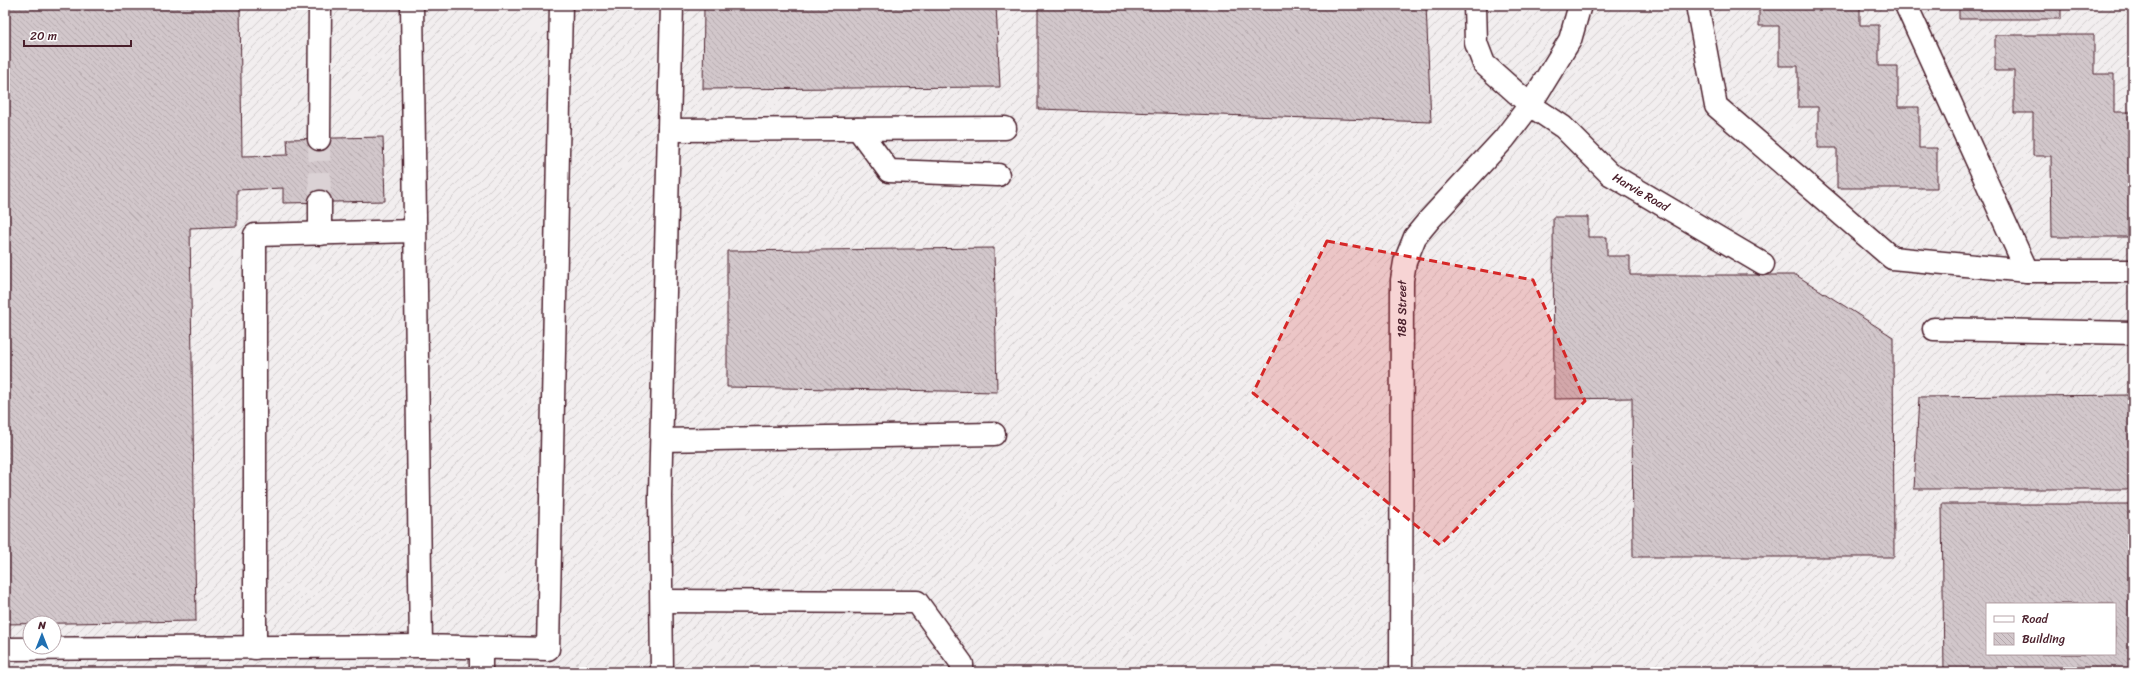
<svg xmlns="http://www.w3.org/2000/svg" width="2138" height="677" font-family="Sriracha,sans-serif">
  <style>
    .industrial { fill: url(#industrial-furrows); fill-rule: evenodd }
    .building { fill: url(#building-back-hatch); stroke: #4a1f2b; fill-rule: evenodd }
    .lines { fill: none; stroke-linecap: round; stroke-linejoin: round }
    .minor-tunnel { stroke: #dbd2d5; stroke-width: 22; stroke-dasharray: 22 11; stroke-linecap: butt }
    .minor-casing { stroke: #4a1f2b; stroke-width: 25 }
    .minor { stroke: #fff; stroke-width: 22 }
    .marked { fill: #d62828; fill-opacity: 0.2; stroke: #d62828; stroke-width: 3; stroke-dasharray: 8 5; stroke-linejoin: round }
    .labels { text-anchor: middle; stroke-width: 4; stroke-linejoin: round; paint-order: stroke }
    .street-label { font-size: 12px; fill: #4a1f2b; stroke: #fff }
  </style>
  <defs>
    <pattern id="industrial-furrows" width="10" height="10" patternUnits="userSpaceOnUse"><rect width="10" height="10" fill="#f2eeef"/><path d="M-1 1l2-2M0 10L10 0M9 11l2-2" fill="none" stroke="#d1cccd"/></pattern>
    <pattern id="building-back-hatch" width="6" height="6" patternUnits="userSpaceOnUse"><rect width="6" height="6" fill="#d2c7cb"/><path d="M-1 5l2 2M0 0l6 6M5-1l2 2" fill="none" stroke="#b6aaae"/></pattern>
  </defs>
  <rect width="100%" height="100%" fill="#fff"/>
  <filter id="ink" filterUnits="userSpaceOnUse"><feTurbulence type="fractalNoise" baseFrequency=".025" numOctaves="2"/><feDisplacementMap in="SourceGraphic" scale="8" xChannelSelector="R" yChannelSelector="G"/><feConvolveMatrix kernelMatrix="1 2 1 2 8 2 1 2 1" color-interpolation-filters="sRGB"/></filter>
  <g filter="url(#ink)">
    <path class="industrial" d="M5 5H2133V672H5ZM1987 604H2115V654H1987ZM30 623H54V647H30Z"/>
    <path class="building" d="M5 5H240L242 156 288 155 287 139 383 137 385 201 283 203V188L237 190V226L190 228 196 621 5 624Z
      M704 5H996L1000 87 703 89Z
      M1038 5H1426L1431 122 1038 109Z
      M1759 5H1860V25H1879V66H1898V107H1919V148H1937V188H1837V148H1818V107H1798V66H1779V26H1759Z
      M1959 5H2061V19H1959Z
      M1995 35H2094V74H2114V112H2133V237H2052L2051 156H2033V113H2014V71H1995Z
      M1553 217H1588V237H1607V256H1630V275H1796L1893 337 1894 557H1633L1632 398 1554 399Z
      M994 248 997 392 727 387V251Z
      M2133 395V489H1914L1919 397Z
      M1942 504H2133V672H1944ZM1987 604H2115V654H1987Z"/>
    <g class="lines">
      <path class="minor-tunnel" d="M319 139 320 202"/>
      <g class="minor-casing">
        <g id="minor">
          <path d="M412 5 421 646 548 649 561 5"/>
          <path id="s1" d="M1475 5 1476 43 1484 64 1530 105 1563 127 1610 174 1763 264"/>
          <path d="M1697 5 1716 106 1892 258 2027 271"/>
          <path d="M1906 5 2027 271H2133"/>
          <path d="M858 129 889 171 998 175"/>
          <path d="M669 130 1005 128"/>
          <path d="M319 139 320 5"/>
          <path d="M320 202V234"/>
          <path d="M1934 329 2133 333"/>
          <path d="M662 440 994 434"/>
          <path d="M662 601 917 602 962 664V672"/>
          <path d="M255 648V235L415 231"/>
          <path d="M5 649 421 646"/>
          <path d="M481 672V648"/>
          <path d="M662 672 660 495 672 5"/>
          <path id="s2" d="M1401 672 1402 280 1405 262 1415 237 1429 220 1504 139 1530 105 1570 40 1580 5"/>
        </g>
      </g>
      <use href="#minor" class="minor"/>
    </g>
  </g>
  <path class="marked" d="M1327 241 1533 280 1585 401 1440 545 1253 393Z"/>
  <g class="labels">
    <g class="street-label">
      <text dy="4" stroke="none"><textPath href="#s1" startOffset="264">Harvie Road</textPath></text>
      <text dy="4" stroke="none"><textPath href="#s2" startOffset="363">188 Street</textPath></text>
    </g>
  </g>
  <rect width="2138" height="677" fill="none" stroke="#fff" stroke-width="20"/>
  <rect x="10" y="10" width="2118" height="657" fill="none" stroke="#4a1f2b" stroke-width="1.5" filter="url(#ink)"/>
  <rect x="1986" y="603" width="130" height="52" fill="#ffffff" stroke="#b7a5aa"/>
  <rect x="1994" y="616" width="20" height="6" fill="#ffffff" stroke="#b7a5aa"/>
  <text x="2022" y="623" font-size="12" fill="#4a1f2b">Road</text>
  <rect x="1994" y="633" width="20" height="12" fill="url(#building-back-hatch)" stroke="#b7a5aa"/>
  <text x="2022" y="643" font-size="12" fill="#4a1f2b">Building</text>
  <g transform="translate(42 635)"><circle r="19" fill="#ffffff" stroke="#b7a5aa"/>
  <path d="M0-3L7 15L0 10L-7 15Z" fill="#1f6fb2"/>
  <text y="-6" font-size="11" font-weight="bold" text-anchor="middle" fill="#4a1f2b">N</text>
  </g>
  <path d="M24 40v6h107v-6" fill="none" stroke="#4a1f2b" stroke-width="2"/>
  <text x="30" y="40" font-size="12" fill="#4a1f2b" stroke="#ffffff" stroke-width="3" paint-order="stroke">20 m</text>
</svg>
